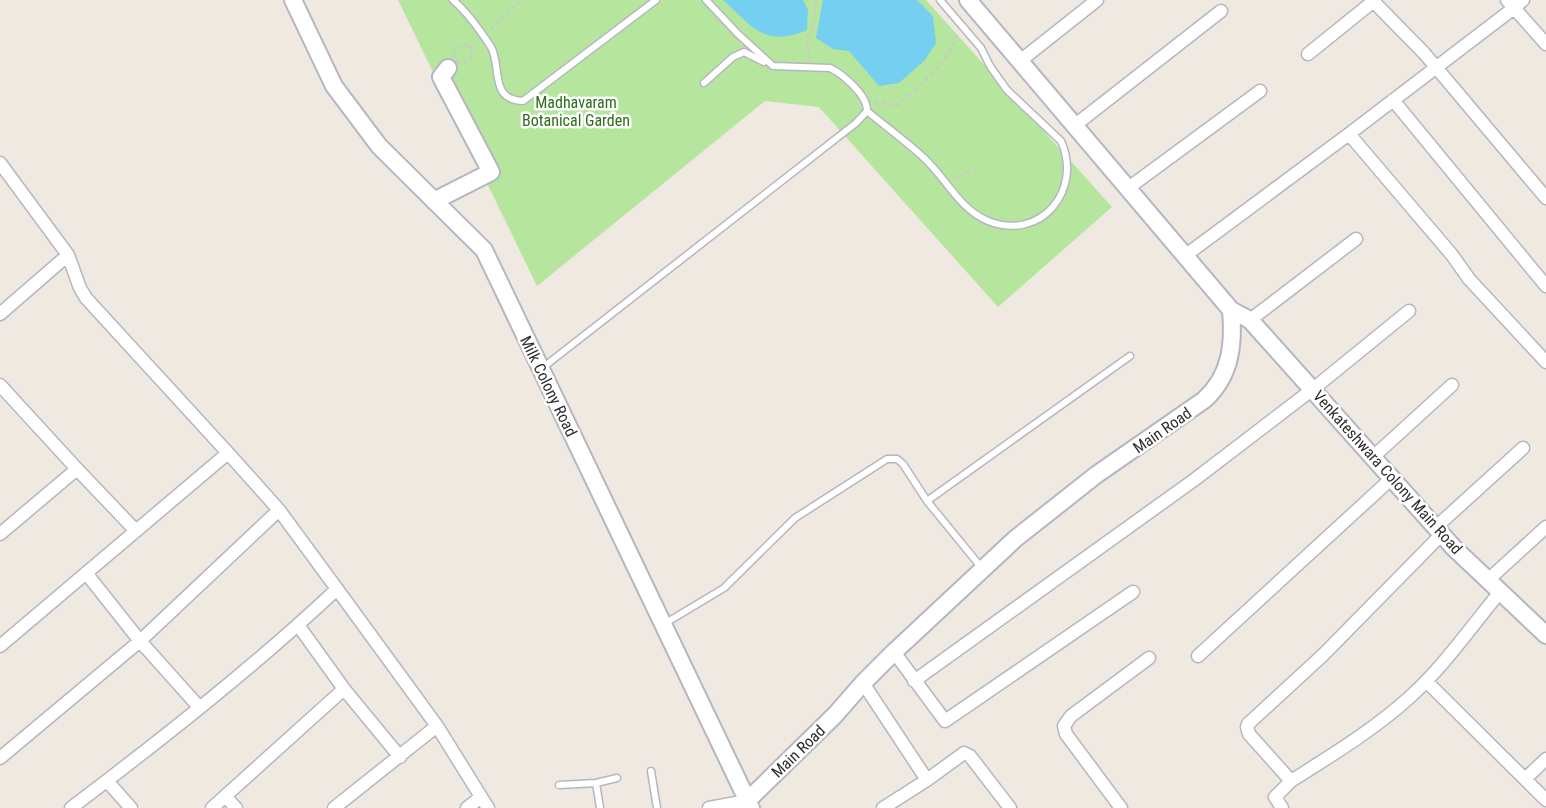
<svg xmlns="http://www.w3.org/2000/svg" width="1546" height="808" font-family="'Roboto Condensed',sans-serif">
  <style>
    .green { fill: #b6e59e }
    .water { fill: #75cff0 }
    .lines { fill: none; stroke-linecap: round; stroke-linejoin: round }
    .lane-casing { stroke: #b4b7c1; stroke-width: 9 }
    .street-casing { stroke: #b4b7c1; stroke-width: 15 }
    .secondary-casing { stroke: #b4b7c1; stroke-width: 20 }
    .path { stroke: #c9c9c9; stroke-width: 2; stroke-dasharray: 4.5 3; stroke-linecap: butt }
    .lane { stroke: #fff; stroke-width: 6 }
    .street { stroke: #fff; stroke-width: 12 }
    .secondary { stroke: #fff; stroke-width: 16 }
    .labels { text-anchor: middle; stroke-width: 5; stroke-linejoin: round; paint-order: stroke }
    .park-label { font-size: 16px; fill: #2c6e1b; stroke: #fff }
    .street-label { font-size: 16px; fill: #2e2e2e; stroke: #fff }
  </style>
  <rect width="100%" height="100%" fill="#efe9e1"/>
  <path class="green" d="M398 0H926L1112 207 998 307 819 107 765 101 537 286Z"/>
  <path class="water" d="M723 0H803L808 10 807 30C764 48 753 27 723 0Z
    M823 0H917L933 16 936 43 925 60 899 83 879 86 849 51 833 49 816 38Z"/>
  <g class="lines">
    <g class="lane-casing">
      <path id="lane" d="M453 0C468 13 480 30 491 47 502 67 489 100 523 101L656 0
        M704 83 733 57 744 52 764 62
        M867 111C886 127 906 141 924 158 946 178 959 209 988 221 1041 242 1083 190 1061 141L1007 90 990 66 981 48 940 0
        M541 369 856 123 867 111C868 96 843 74 830 68L773 66 738 34 706 0
        M981 567 927 501 1130 356
        M664 624 724 588 795 518 887 459H897L903 464 927 501
        M651 771 657 808
        M596 783 600 808
        M559 785 596 783 617 778"/>
    </g>
    <g class="street-casing">
      <path id="street" d="M1372 0 1424 53 1546 198
        M1523 0 1514 8 1546 44
        M1308 54 1375 0
        M1020 61 1097 0
        M1393 100 1546 286
        M1074 126 1221 11
        M1349 134 1452 255 1469 279 1546 362
        M0 163 68 255 80 288 86 298 228 453
        M1127 189 1260 91
        M1186 255 1349 134 1514 8 1507 0
        M0 314 68 255
        M1250 320 1356 239
        M0 385 77 469 0 534
        M1373 457 1452 385
        M77 469 136 531
        M1436 527 1523 448
        M1442 534 1323 655 1248 724 1247 727 1249 734 1291 781C1332 755 1375 729 1411 696 1444 666 1471 627 1500 592
        M86 573 140 641 199 707
        M1488 580 1546 527
        M0 646 228 453 279 510 337 589
        M894 652 945 721 1133 592
        M1198 656 1392 478
        M914 681 1194 480 1313 389 1409 311
        M1426 681 1546 800
        M863 683 927 780
        M344 689 400 757
        M0 758 140 641 279 510
        M1525 779 1546 759
        M107 781 131 808
        M225 796 236 808
        M71 808C162 739 254 667 337 589L437 726 488 808
        M212 808 344 689 298 625
        M334 808 437 726
        M467 808 481 797
        M709 808 747 801
        M883 808 927 780 964 753 970 756 1010 808
        M1121 808 1066 734 1064 726 1071 716 1149 658
        M1282 808 1275 797 1291 781"/>
    </g>
    <g class="secondary-casing">
      <path id="secondary" d="M293 0 334 86 379 146 484 250 751 808
        M434 201 491 172 441 77 448 68
        M1231 310 1250 320 1454 548 1546 635
        M747 801 835 715 863 683 894 652 1015 539 1096 475 1204 400C1231 376 1234 344 1231 310L968 0"/>
    </g>
    <path class="path" d="M490 30 522 0
      M454 54a9 9 0 1 1 18 0a9 9 0 1 1-18 0Z
      M470 48 477 42
      M810 60 807 38 813 29 816 0
      M874 102 898 105C914 92 956 54 956 34
      M953 178H960L965 173 976 170"/>
    <use href="#lane" class="lane"/>
    <use href="#street" class="street"/>
    <use href="#secondary" class="secondary"/>
  </g>
  <g class="labels">
    <g class="park-label">
      <text x="576" y="108">Madhavaram<tspan x="576" dy="18">Botanical Garden</tspan></text>
    </g>
    <g class="street-label">
      <text transform="translate(549 386) rotate(64)" y="6">Milk Colony Road</text>
      <text transform="translate(1162 430) rotate(-35)" y="6">Main Road</text>
      <text transform="translate(1388 472) rotate(48)" y="6">Venkateshwara Colony Main Road</text>
      <text transform="translate(798 751) rotate(-44)" y="6">Main Road</text>
    </g>
  </g>
</svg>
